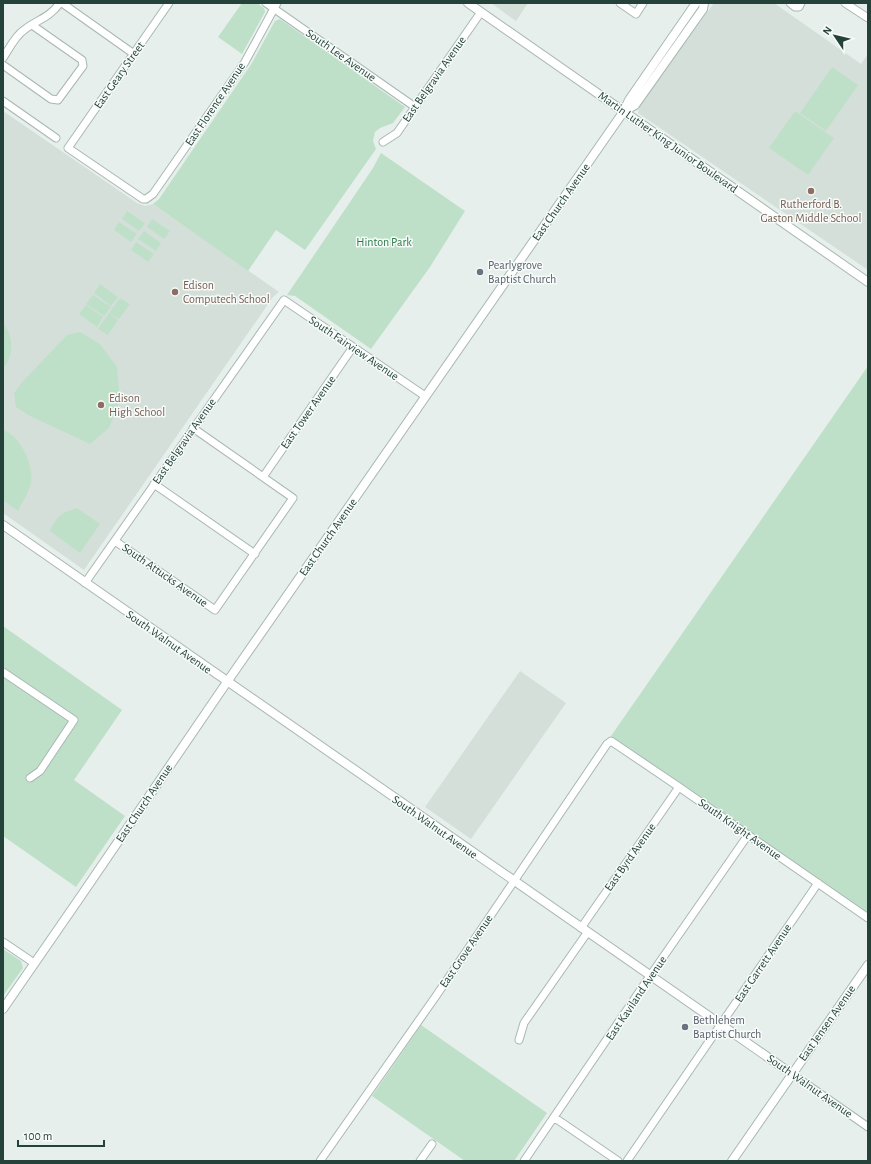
<svg xmlns="http://www.w3.org/2000/svg" width="871" height="1164" font-family="'Alegreya Sans',sans-serif">
  <style>
    .built { fill: #d4dfda }
    .green { fill: #bfe0c8 }
    .lines { fill: none; stroke-linecap: round; stroke-linejoin: round }
    .minor-casing { stroke: #a8b8b2; stroke-width: 9 }
    .tertiary-casing { stroke: #a8b8b2; stroke-width: 10 }
    .minor { stroke: #fff; stroke-width: 7 }
    .tertiary { stroke: #fff; stroke-width: 8 }
    .education-dot { fill: #8d6e63; stroke: #f7fbf9; stroke-width: 1.5 }
    .worship-dot { fill: #6b7280; stroke: #f7fbf9; stroke-width: 1.5 }
    .labels { text-anchor: middle; stroke-width: 3; stroke-linejoin: round; paint-order: stroke }
    .street-label { font-size: 12px; fill: #24423a; stroke: #f7fbf9 }
    .education-label { font-size: 12px; fill: #785e54; stroke: #f7fbf9; text-anchor: start }
    .park-label { font-size: 12px; fill: #2d7a4b; stroke: #f7fbf9 }
    .worship-label { font-size: 12px; fill: #5b616d; stroke: #f7fbf9; text-anchor: start }
  </style>
  <rect width="100%" height="100%" fill="#e6efeb"/>
  <path class="built" d="M491 3H528L516 21Z
    M714 3H774L861 64 868 54V270L638 113 639 107Z
    M3 111 137 203 145 206 153 204 279 292 273 297 84 570 3 513Z
    M520 671 566 703 471 839 425 807Z"/>
  <path class="green" d="M242 3H257L264 8 265 12 242 54 218 37Z
    M280 19 405 107 393 123 380 128 375 132 373 141 376 149 305 250 276 230 248 271 153 204 159 199 252 63 275 21Z
    M832 67 858 85 826 131 800 113Z
    M795 111 834 138 808 175 769 148Z
    M381 153 465 211 430 267 371 349 295 296 287 295 373 168Z
    M127 211 145 223 139 231 122 219Z
    M152 219 170 231 164 239 147 227Z
    M119 222 137 234 131 242 114 230Z
    M144 231 161 243 156 251 138 239Z
    M136 242 154 254 148 262 131 250Z
    M100 284 118 297 111 306 94 293Z
    M93 295 111 307 104 316 86 304Z
    M120 298 130 304 119 319 109 313Z
    M86 305 103 317 97 327 79 314Z
    M109 313 118 320 108 335 98 329Z
    M3 323C14 336 14 356 3 369Z
    M80 332 100 344 117 367 120 400 109 428 90 444 30 416 16 407 14 393 24 380 67 335Z
    M868 366V915L611 736Z
    M3 430C20 435 34 465 31 482 29 493 23 501 18 511L3 500Z
    M77 508 100 524 80 553 50 531C57 516 61 513 77 508Z
    M3 626 122 710 74 780 125 816 76 887 3 836Z
    M3 949 21 961 23 968 3 996Z
    M421 1025 547 1113 514 1161H465L372 1096Z"/>
  <g class="lines">
    <g class="minor-casing">
      <path id="minor" d="M62 3 134 54
        M169 3 68 148 143 199H146L153 194 245 62 277 3
        M266 3 415 107
        M620 3 636 14 643 3
        M790 3 795 7H799L801 3
        M845 3 868 18
        M3 58C9 49 15 36 24 30 38 19 48 19 60 3
        M3 65 51 99 58 100 83 66 82 60 32 25
        M3 101 56 138
        M383 142 397 133 481 12
        M263 477 353 347
        M154 484 255 554
        M115 541 215 610 293 498 193 428
        M85 583 284 300 425 396
        M3 672 74 720 40 771 30 778
        M581 928 679 787
        M3 942 34 963
        M519 1040 524 1023 587 933
        M792 1074 868 1127
        M555 1118 618 1161
        M320 1161 436 996 607 744 611 741 679 787 868 918
        M420 1161 432 1144
        M524 1161 650 976 748 835
        M627 1161 818 883"/>
    </g>
    <g class="tertiary-casing">
      <path id="tertiary" d="M468 3 868 282
        M624 111 635 105 703 9 704 3
        M3 525 792 1074
        M3 1009 81 896 227 682 624 111 629 100 696 3
        M732 1161 868 965"/>
    </g>
    <use href="#minor" class="minor"/>
    <use href="#tertiary" class="tertiary"/>
  </g>
  <g class="education-dot">
    <circle cx="811" cy="191" r="4"/>
    <circle cx="175" cy="292" r="4"/>
    <circle cx="101" cy="405" r="4"/>
  </g>
  <g class="worship-dot">
    <circle cx="480" cy="272" r="4"/>
    <circle cx="685" cy="1027" r="4"/>
  </g>
  <g class="labels">
    <g class="street-label">
      <text transform="translate(341 55) rotate(35)" y="4">South Lee Avenue</text>
      <text transform="translate(119 75) rotate(-55)" y="4">East Geary Street</text>
      <text transform="translate(434 79) rotate(-55)" y="4">East Belgravia Avenue</text>
      <text transform="translate(215 104) rotate(-56)" y="4">East Florence Avenue</text>
      <text transform="translate(668 142) rotate(35)" y="4">Martin Luther King Junior Boulevard</text>
      <text transform="translate(561 202) rotate(-55)" y="4">East Church Avenue</text>
      <text transform="translate(354 348) rotate(34)" y="4">South Fairview Avenue</text>
      <text transform="translate(308 412) rotate(-55)" y="4">East Tower Avenue</text>
      <text transform="translate(184 441) rotate(-55)" y="4">East Belgravia Avenue</text>
      <text transform="translate(328 537) rotate(-55)" y="4">East Church Avenue</text>
      <text transform="translate(165 575) rotate(35)" y="4">South Attucks Avenue</text>
      <text transform="translate(169 642) rotate(35)" y="4">South Walnut Avenue</text>
      <text transform="translate(144 803) rotate(-56)" y="4">East Church Avenue</text>
      <text transform="translate(435 827) rotate(35)" y="4">South Walnut Avenue</text>
      <text transform="translate(740 829) rotate(35)" y="4">South Knight Avenue</text>
      <text transform="translate(630 857) rotate(-55)" y="4">East Byrd Avenue</text>
      <text transform="translate(466 951) rotate(-56)" y="4">East Grove Avenue</text>
      <text transform="translate(763 963) rotate(-56)" y="4">East Garrett Avenue</text>
      <text transform="translate(636 998) rotate(-56)" y="4">East Kaviland Avenue</text>
      <text transform="translate(827 1023) rotate(-55)" y="4">East Jensen Avenue</text>
      <text transform="translate(810 1086) rotate(35)" y="4">South Walnut Avenue</text>
    </g>
    <g class="education-label">
      <text x="811" y="208" text-anchor="middle">Rutherford B.<tspan x="811" dy="14">Gaston Middle School</tspan></text>
      <text x="183" y="289">Edison<tspan x="183" dy="14">Computech School</tspan></text>
      <text x="109" y="402">Edison<tspan x="109" dy="14">High School</tspan></text>
    </g>
    <g class="park-label">
      <text x="384" y="246">Hinton Park</text>
    </g>
    <g class="worship-label">
      <text x="488" y="269">Pearlygrove<tspan x="488" dy="14">Baptist Church</tspan></text>
      <text x="693" y="1024">Bethlehem<tspan x="693" dy="14">Baptist Church</tspan></text>
    </g>
  </g>
  <rect width="871" height="1164" fill="none" stroke="#24423a" stroke-width="8"/>
  <g transform="translate(835 36) rotate(305)" stroke="#f7fbf9" stroke-width="3" paint-order="stroke">
  <path d="M0-3L7 15L0 10L-7 15Z" fill="#24423a"/>
  <text y="-6" font-size="11" font-weight="bold" text-anchor="middle" fill="#24423a">N</text>
  </g>
  <path d="M18 1140v6h86v-6" fill="none" stroke="#24423a" stroke-width="2"/>
  <text x="24" y="1140" font-size="12" fill="#24423a" stroke="#f7fbf9" stroke-width="3" paint-order="stroke">100 m</text>
</svg>
